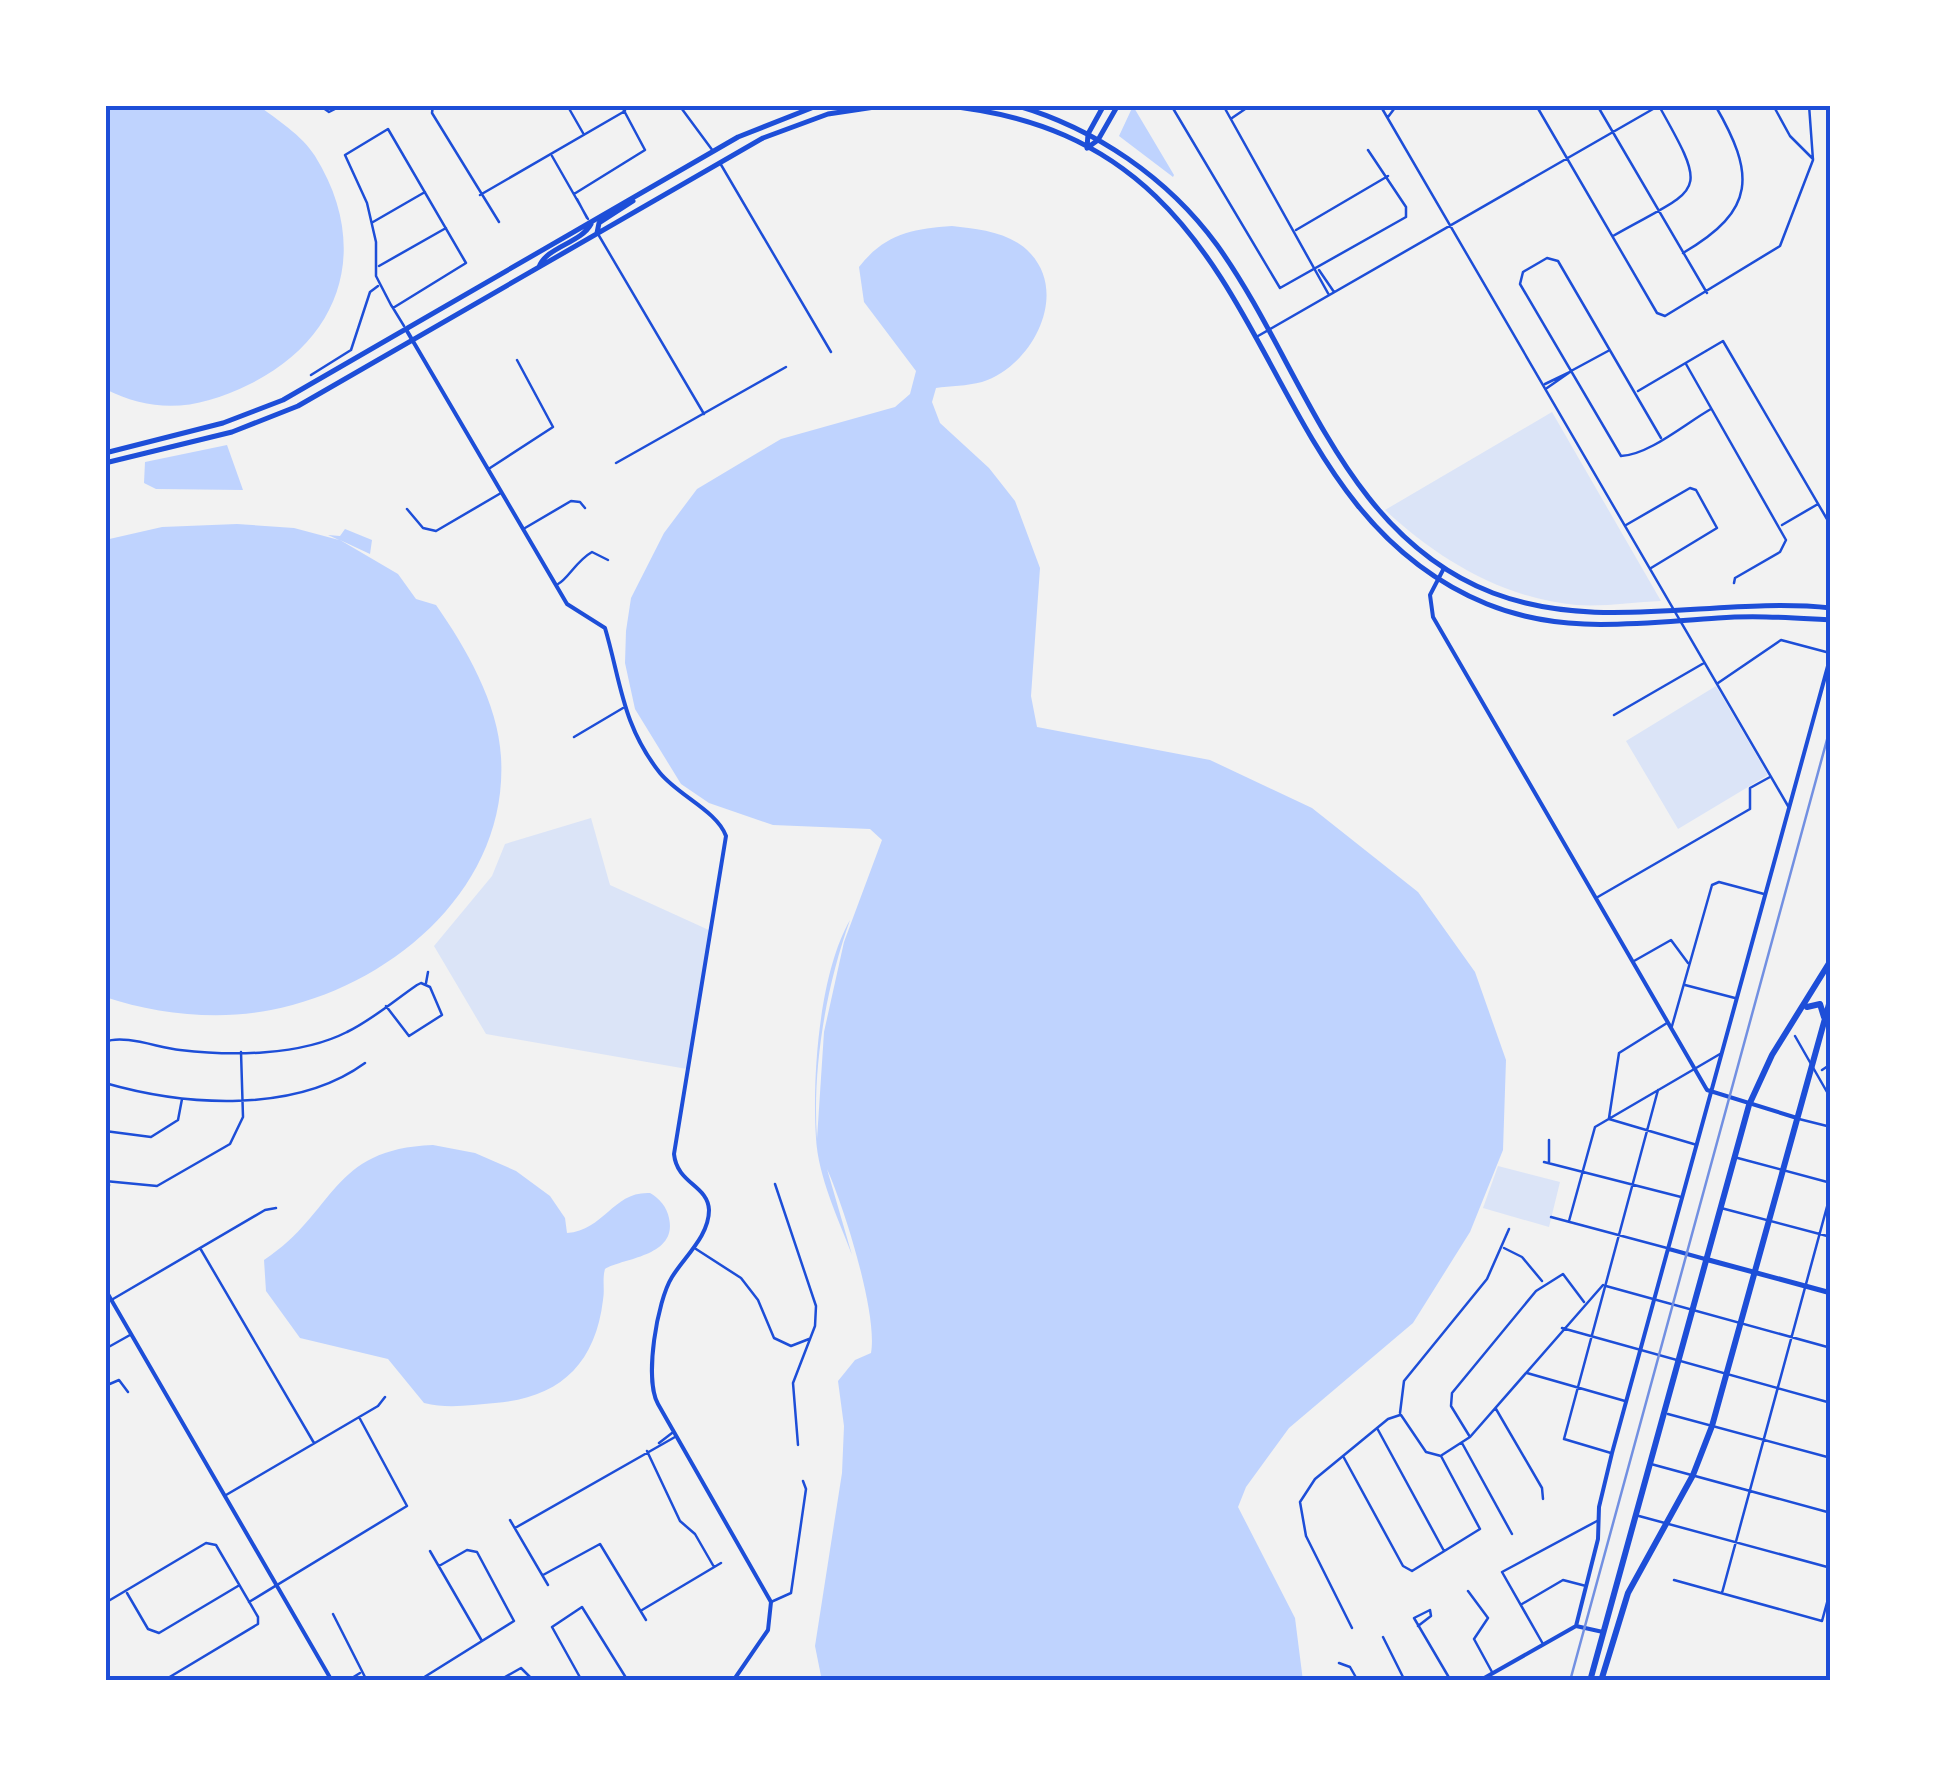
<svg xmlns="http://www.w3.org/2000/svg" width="1936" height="1786" font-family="Signika,sans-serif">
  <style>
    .green { fill: #dbe4f7 }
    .water { fill: #bfd3fe }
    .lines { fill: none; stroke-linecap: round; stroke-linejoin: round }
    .minor { stroke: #1d4ed8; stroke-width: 2.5 }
    .tertiary { stroke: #1d4ed8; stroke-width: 4 }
    .secondary { stroke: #1d4ed8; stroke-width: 5 }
    .primary { stroke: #1d4ed8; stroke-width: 5 }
    .trunk { stroke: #1d4ed8; stroke-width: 6 }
    .rail { stroke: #7290e2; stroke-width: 2.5 }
    .neatline { fill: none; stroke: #1d4ed8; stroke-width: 4 }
  </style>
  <rect width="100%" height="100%" fill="#f2f2f2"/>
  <path class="green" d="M1552 412 1661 601C1634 602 1604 607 1576 605 1502 598 1438 559 1385 510Z
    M1716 686 1768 775 1678 829 1626 741Z
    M591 818 610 885 711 931 687 1069 486 1034 434 946 492 876 505 844Z
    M1498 1166 1560 1182 1549 1227 1483 1208Z"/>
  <path class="water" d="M105 105H258C277 120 302 135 315 156 371 246 343 338 250 384 199 409 157 415 105 389Z
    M1133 106 1174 175 1173 177 1119 136Z
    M952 226C978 229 1011 232 1030 253 1070 295 1031 367 982 382 967 386 950 386 936 388L932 402 940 423 989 468 1015 501 1040 568 1031 696 1037 727 1210 760 1312 808 1418 892 1475 972 1506 1060 1503 1150 1470 1232 1413 1323 1289 1428 1246 1487 1238 1507 1295 1618 1303 1681H822L815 1646 842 1473 844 1426 838 1381 855 1360 871 1353C878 1314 844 1207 827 1169L852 1255C839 1220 818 1177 816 1138 812 1078 819 974 850 920 826 987 812 1068 817 1139L824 1032 844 942 882 840 870 829 773 825 709 803 681 784 635 709 625 663 626 631 631 598 664 533 697 489 781 439 895 407 910 394 916 371 864 302 859 267C885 234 911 229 952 226Z
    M227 445 243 490 156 489 144 483 145 462Z
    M237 524 294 528 339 540 328 535 340 536 345 529 372 540 370 554 340 540 398 574 416 599 436 605C466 648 498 703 501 757 509 888 391 987 271 1010 217 1021 156 1014 105 997V540L162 527Z
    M433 1145 475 1153 516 1171 550 1196 565 1218 567 1233C605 1230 613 1191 650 1193 659 1198 667 1207 669 1218 678 1257 622 1258 605 1269 602 1280 605 1289 603 1300 595 1366 558 1398 495 1403 471 1405 448 1409 424 1403L388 1359 300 1338 266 1291 264 1260C337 1212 329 1149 433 1145Z"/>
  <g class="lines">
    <path class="minor" d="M319 105 329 112 343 105
      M433 105 432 113 499 222
      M567 105 583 133
      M679 105 713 151
      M1171 105 1280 288 1406 217V207L1368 150
      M1223 105 1329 295
      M1380 105 1788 806
      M1536 105 1657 313 1665 316 1780 246 1813 160 1809 105
      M1597 105 1707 293
      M1773 105 1790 136 1813 159
      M1388 117 1397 105
      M1232 118 1251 105
      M552 156 588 219
      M720 163 831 352
      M574 194 645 150 621 105
      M480 195 625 111
      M577 199 587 218
      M373 222 425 192
      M1296 230 1388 176
      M598 234 704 414
      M1613 236C1701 186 1711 198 1659 106
      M1683 253C1757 210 1755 174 1715 105
      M379 266 446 228
      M1319 270 1334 292
      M393 308 466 263 388 129 345 155 367 203 376 242V276L391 305 393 308 404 326
      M1258 336 1660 105
      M1686 364 1786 540 1780 552 1735 578 1734 583
      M1571 371 1608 351
      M311 375 351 350 370 292 378 286
      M1545 384 1570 372 1547 388
      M1638 391 1723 341 1831 526
      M1661 438 1558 261 1547 258 1523 272 1520 284 1621 456C1649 455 1686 423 1711 409
      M616 463 786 367
      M490 468 553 427 517 360
      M407 509 423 528 436 531 501 493
      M1626 525 1690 488 1696 490 1717 528 1651 568
      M1782 525 1818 504
      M525 528 571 501 580 502 585 508
      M558 584C568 579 576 561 592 552L608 560
      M1718 683 1781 640 1830 653
      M1614 715 1704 663
      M574 737 623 708
      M1596 898 1750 809V788L1770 777
      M1634 961 1671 940 1688 963
      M426 983 428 972
      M1685 985 1735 998
      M1672 1026 1712 885 1719 882 1764 894
      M1795 1036 1831 1099
      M105 1042C124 1034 159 1048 180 1050 231 1056 300 1056 347 1032 372 1020 395 1000 417 985L421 983 430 987 442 1015 409 1036 386 1006
      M1822 1070 1831 1064
      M105 1083C185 1106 295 1114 365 1063
      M1609 1118 1619 1053 1667 1023
      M1609 1119 1697 1145
      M1799 1119 1831 1127
      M105 1131 151 1137 178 1120 182 1099
      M1549 1140V1163
      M1734 1157 1831 1183
      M1544 1162 1681 1197
      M105 1181 157 1186 230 1144 243 1117 241 1052
      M775 1184 816 1306 815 1326 793 1383 798 1445
      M105 1208 109 1185
      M1721 1208 1831 1237
      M1551 1217 1667 1248
      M1569 1221 1595 1127 1720 1054
      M200 1248 314 1443
      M1504 1248 1522 1257 1542 1281
      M696 1249 741 1278 758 1300 774 1338 791 1346 809 1339
      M1606 1286 1831 1348
      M113 1299 265 1210 276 1208
      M1562 1328 1831 1403
      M105 1349 130 1335
      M1527 1373 1625 1401
      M105 1386 119 1380 128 1392
      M1496 1409 1542 1488 1543 1499
      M1400 1413 1404 1381 1487 1279 1509 1229
      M1668 1414 1831 1458
      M1401 1415 1426 1452 1441 1456
      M1377 1428 1444 1551
      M1470 1437 1451 1406 1452 1393 1536 1291 1563 1274 1584 1302
      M659 1443 672 1433
      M1462 1443 1512 1534
      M647 1451 680 1521 695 1534 714 1567
      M1611 1453 1564 1439 1658 1090
      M1442 1455 1470 1437 1603 1285
      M1343 1456 1403 1566 1412 1571 1480 1529 1441 1456
      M1651 1464 1831 1513
      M226 1495 378 1406 385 1397
      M1639 1516 1831 1568
      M510 1520 548 1585
      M515 1528 675 1437
      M430 1551 482 1641
      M543 1575 600 1544 646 1620
      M1674 1580 1822 1621 1831 1588
      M1468 1591 1488 1618 1474 1639 1492 1672
      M127 1593 148 1629 159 1633 238 1586
      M1722 1593 1831 1192
      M249 1602 407 1506 359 1417
      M249 1602 275 1586
      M771 1602 791 1593 806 1489 803 1481
      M105 1603 206 1543 216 1545 258 1617V1624L163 1681
      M1522 1604 1563 1580 1586 1586
      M642 1610 721 1563
      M333 1614 367 1681
      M1418 1626 1431 1616 1430 1610 1414 1618 1451 1681
      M1352 1628 1306 1536 1300 1502 1315 1479 1388 1419 1400 1415
      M1383 1637 1405 1681
      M1543 1644 1502 1572 1597 1521
      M1339 1663 1350 1667 1358 1681
      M347 1681 360 1673
      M418 1681 514 1621 477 1552 467 1550 439 1566
      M498 1681 521 1668 534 1681
      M582 1681 552 1627 582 1607 628 1681"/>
    <path class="tertiary" d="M407 331 567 604 605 628C621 682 622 725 660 773 679 796 717 811 726 836L674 1154C677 1184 708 1185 709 1210 709 1236 685 1256 672 1277 657 1301 644 1379 658 1404L771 1602 768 1630 733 1681
      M1444 568 1430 595 1433 617 1707 1090 1797 1118
      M1669 1249 1705 1259
      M105 1289 332 1681
      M1576 1626 1598 1539 1599 1507 1612 1453 1831 655
      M1576 1626 1603 1632
      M1479 1681 1576 1626"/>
    <path class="secondary" d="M1705 1259 1831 1293"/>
    <path class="primary" d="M935 105C1295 132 1229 499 1487 604 1563 635 1638 623 1718 618 1756 615 1793 618 1831 620
      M1015 105C1095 128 1168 178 1217 245 1303 365 1342 535 1493 593 1601 634 1719 596 1831 608
      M1087 148 1098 140 1118 105
      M1087 148 1088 134 1104 105
      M597 233 599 223 633 201
      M539 267C546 247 581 243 591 224
      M105 453 223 423 283 400 738 137 819 105
      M105 463 232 432 298 406 763 138 828 114 888 105"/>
    <path class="trunk" d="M1807 1007 1820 1004 1824 1017
      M1590 1681 1749 1105 1772 1055 1831 960
      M1601 1681 1628 1593 1693 1475 1712 1426 1831 997"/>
    <path class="rail" d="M1570 1681 1831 725"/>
  </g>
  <rect width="1936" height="1786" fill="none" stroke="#ffffff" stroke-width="215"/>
  <rect x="108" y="108" width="1720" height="1570" class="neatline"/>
</svg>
